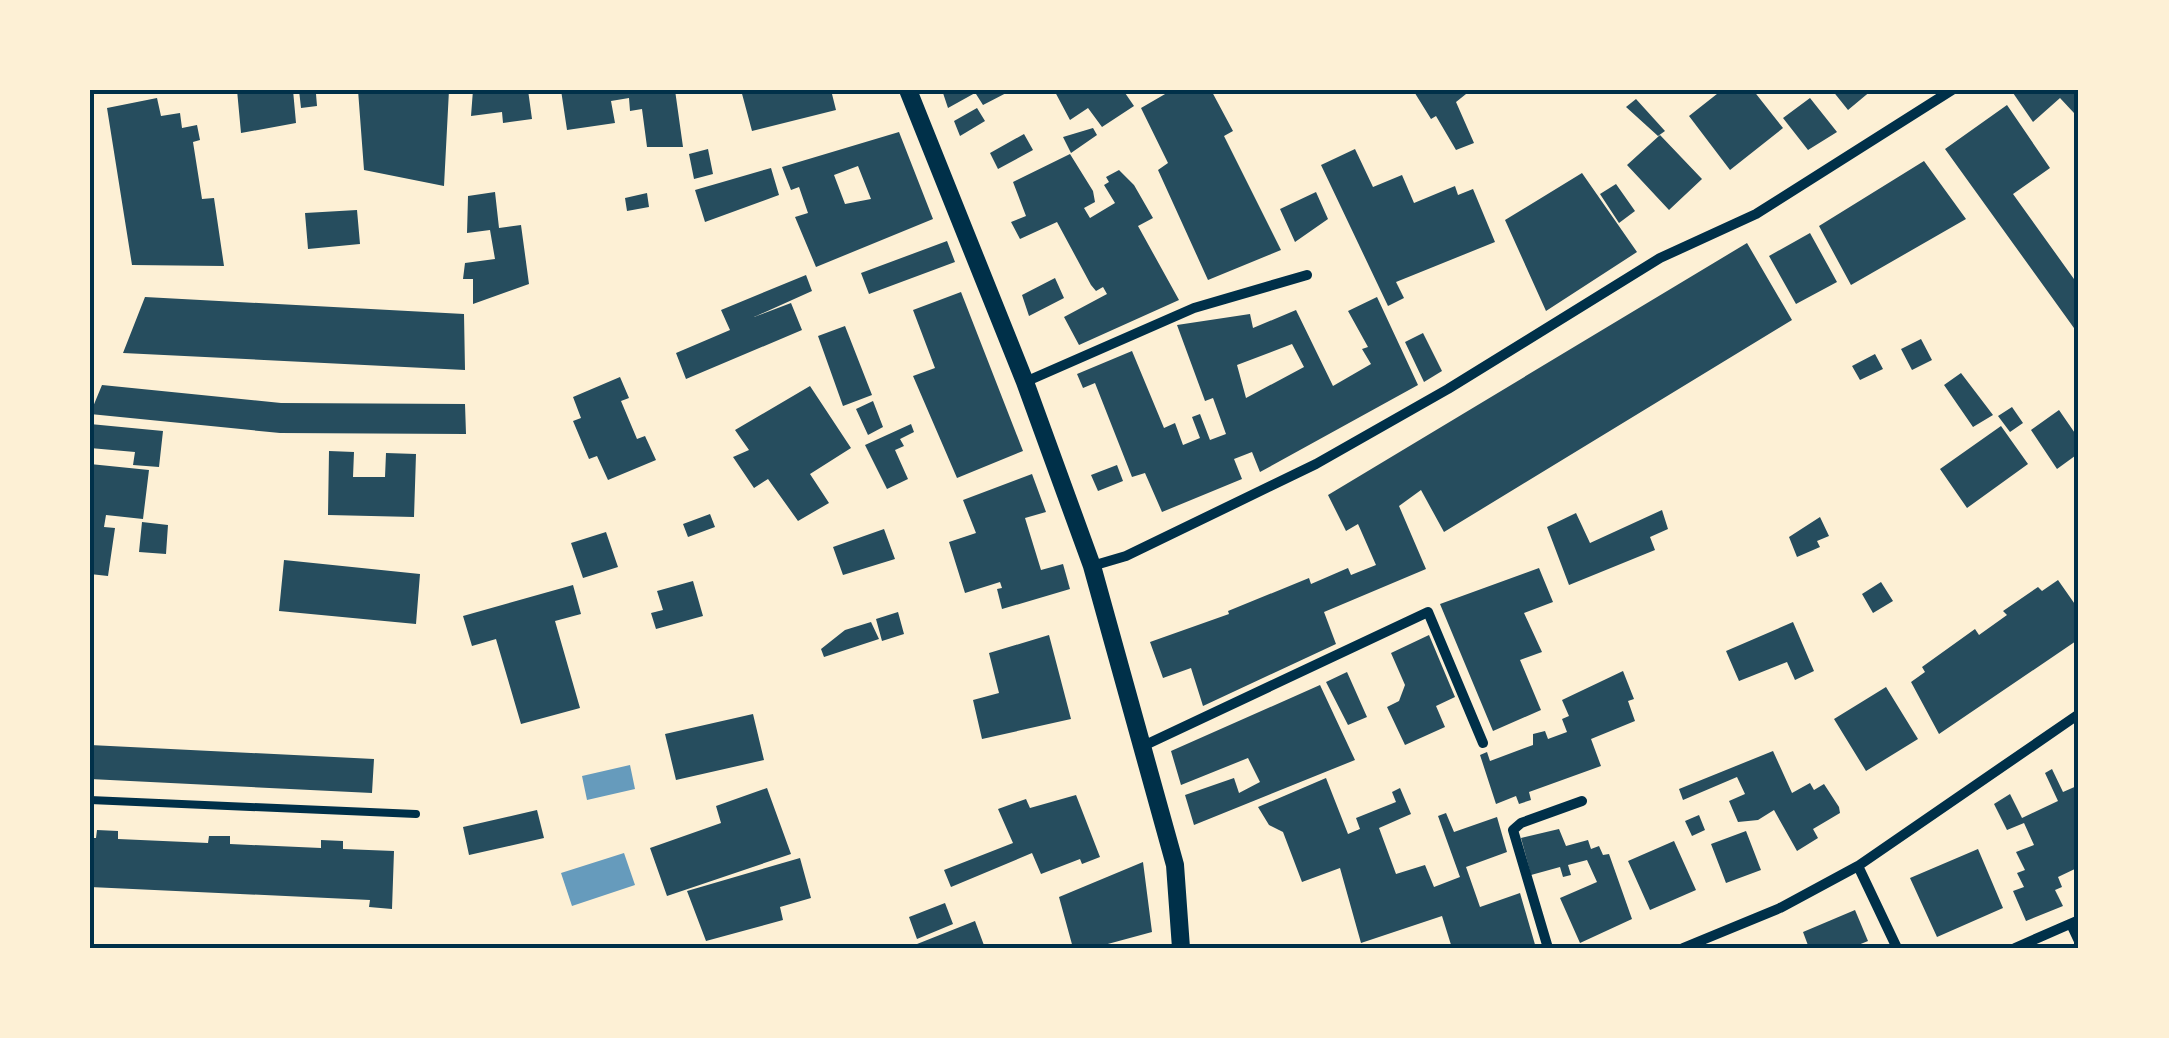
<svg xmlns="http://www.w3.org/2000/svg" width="2169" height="1038" font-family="Merriweather,serif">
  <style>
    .water { fill: #669bbc }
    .building { fill: #264d5e; fill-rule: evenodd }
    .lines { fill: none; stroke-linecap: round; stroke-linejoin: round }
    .service { stroke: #003049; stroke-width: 8 }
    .minor { stroke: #003049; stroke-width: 10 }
    .tertiary { stroke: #003049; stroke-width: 18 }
    .neatline { fill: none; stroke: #003049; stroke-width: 4 }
  </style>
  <rect width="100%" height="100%" fill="#fdf0d5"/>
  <path class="water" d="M630 765 635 789 587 800 582 776Z
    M624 853 635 885 572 906 561 873Z"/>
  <path class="building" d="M237 90H293L296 123 241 133Z
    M299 90H329V93L316 94 317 106 301 108Z
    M358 90H449L444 186 364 170Z
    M473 90H528L532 119 503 123 502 112 471 116Z
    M561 90H675L683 147H647L642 109 630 111 629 98 611 101 615 123 567 130Z
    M741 90H831L836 110 752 131Z
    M942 90H974L975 93 948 108Z
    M983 90H1012L983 105 976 94Z
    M1054 90H1123L1134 106 1102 127 1088 108 1070 120Z
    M1172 90H1211L1233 131 1224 136 1281 250 1208 280 1158 170 1168 163 1141 108Z
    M1413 90H1471L1456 102 1474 143 1456 150 1436 116 1431 119Z
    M1722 90H1753L1783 128 1730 170 1689 116Z
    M1832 90H1872L1848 110Z
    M2011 90H2079V108L2074 113 2060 98 2033 122Z
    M157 98 161 116 180 113 182 128 197 125 200 140 193 142 202 199 214 198 224 266 132 265 107 108Z
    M1810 98 1837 132 1808 150 1783 118Z
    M1636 99 1665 131 1658 136 1626 107Z
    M2007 105 2050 168 2013 194 2079 286V335L1945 149Z
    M977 108 985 121 960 136 954 121Z
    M1093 128 1097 135 1071 153 1063 137Z
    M899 132 933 219 816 267 795 217 808 213 799 187 791 190 782 167ZM858 166 871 199 845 204 834 175Z
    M1024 134 1033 150 998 169 990 153Z
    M1660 135 1702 179 1669 210 1627 165Z
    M708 149 713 174 694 179 689 154Z
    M1355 149 1373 187 1402 175 1414 203 1455 186 1458 195 1473 189 1495 242 1396 282 1404 298 1388 306 1321 165Z
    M1070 154 1093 191 1095 202 1084 208 1090 218 1115 203 1104 185 1109 182 1106 177 1119 170 1134 185 1153 218 1138 226 1179 300 1079 345 1064 317 1107 294 1103 287 1096 291 1091 285 1057 222 1020 239 1011 222 1026 216 1013 182Z
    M1924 161 1966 219 1851 285 1819 226Z
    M771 168 779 195 705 222 695 190Z
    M1582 173 1637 252 1546 311 1505 220Z
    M1616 184 1635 211 1619 223 1600 194Z
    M495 192 499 228 521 225 529 284 473 304V279H463L465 263 495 259 490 230 467 233 468 196Z
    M1316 192 1328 219 1295 242 1280 209Z
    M647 193 649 207 627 211 625 198Z
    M357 210 360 244 308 249 305 213Z
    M1810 233 1837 282 1796 304 1769 256Z
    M947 241 955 262 869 294 861 273Z
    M1747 243 1792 320 1444 532 1421 490 1399 506 1426 569 1324 612 1336 644 1203 706 1191 668 1163 678 1150 642 1229 614 1228 611 1309 578 1311 584 1348 568 1351 575 1376 565 1358 524 1346 531 1328 495Z
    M806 275 812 291 754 317 791 303 802 330 686 379 676 353 730 330 721 310Z
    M1055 278 1064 298 1029 316 1022 295Z
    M961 292 1023 451 957 478 913 376 935 368 913 310Z
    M145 297 464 314 465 370 123 353Z
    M1377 297 1418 385 1260 472 1252 452 1234 459 1242 479 1162 512 1145 473 1132 477 1095 383 1083 388 1077 374 1132 351 1164 428 1175 423 1183 445 1200 438 1192 417 1200 414 1210 440 1226 434 1213 398 1205 401 1177 325 1250 314 1253 328 1296 310 1333 386 1371 364 1362 349 1368 347 1348 311ZM1292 344 1304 367 1246 398 1237 365Z
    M845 326 872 395 843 406 818 336Z
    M1423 333 1442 371 1424 382 1405 342Z
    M1921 339 1932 360 1912 370 1901 349Z
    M1875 354 1883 369 1860 380 1852 366Z
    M1961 373 1993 415 1973 427 1944 385Z
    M620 377 629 398 621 401 637 439 645 436 656 460 608 480 597 456 589 459 573 421 581 418 573 397Z
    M102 385 281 403 465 404 466 434 280 433 90 414Z
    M810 386 851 448 810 474 829 503 798 521 768 479 754 488 733 457 749 450 735 430Z
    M873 401 883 427 868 435 856 409Z
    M2012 407 2023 423 2010 432 1998 416Z
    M2059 410 2079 439V453L2057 469 2031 430Z
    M90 424 163 431 159 467 133 465 135 452 90 448Z
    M911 424 914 432 900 439 904 446 895 450 908 479 887 489 865 445Z
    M2001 426 2028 464 1967 508 1940 469Z
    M329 451 354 452 353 477H385L386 453 416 454 414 517 328 515Z
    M90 464 149 470 143 519 106 515 104 527 115 528 108 576 90 574Z
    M1117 465 1123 481 1098 491 1091 475Z
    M1032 474 1046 512 1025 518 1041 570 1063 564 1070 589 1002 609 997 589 1002 588 1000 582 965 593 949 542 976 533 963 500Z
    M1662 510 1668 529 1650 537 1655 550 1569 585 1547 527 1576 513 1590 543Z
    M710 514 715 527 688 537 683 524Z
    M1820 517 1829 536 1817 541 1820 547 1797 557 1789 537Z
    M142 522 168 525 166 554 139 552Z
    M884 529 895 559 843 575 833 547Z
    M606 532 618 567 583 578 571 543Z
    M284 560 420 574 416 624 279 611Z
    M1539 568 1553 602 1524 613 1542 652 1520 660 1541 710 1493 731 1440 604Z
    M2058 580 2079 610V639L1939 734 1911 682 1925 672 1922 667 1975 629 1979 635 2007 615 2003 611 2038 587 2042 591Z
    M693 581 703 616 656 629 651 613 663 610 657 591Z
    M1881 582 1893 601 1873 613 1862 594Z
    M573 585 581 614 555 621 580 708 521 724 496 639 472 646 463 616Z
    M898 612 904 634 882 641 876 619Z
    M871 622 879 639 824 657 821 649 845 630Z
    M1793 622 1814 671 1795 680 1787 662 1739 681 1726 651Z
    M1049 635 1071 719 982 739 973 700 999 693 989 653Z
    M1429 635 1455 697 1436 706 1445 727 1405 745 1387 707 1399 701 1405 685 1391 653Z
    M1623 671 1634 699 1628 701 1635 721 1591 739 1601 766 1529 792 1531 800 1519 804 1516 796 1496 804 1480 755 1487 752 1490 761 1533 745V734L1545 731 1548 739 1567 732 1562 719 1569 716 1562 700Z
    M1347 672 1367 717 1348 725 1326 682Z
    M1320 685 1355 760 1194 825 1185 795 1234 778 1239 793 1260 782 1248 758 1181 785 1171 751Z
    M1886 687 1918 739 1866 771 1834 719Z
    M753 714 764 760 676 780 665 734Z
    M90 745 374 759 372 793 90 779Z
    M1773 751 1792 793 1810 783 1814 790 1824 784 1839 807 1840 813 1813 829 1818 838 1797 851 1774 810 1758 820 1738 822 1729 801 1745 794 1737 777 1683 800 1679 789Z
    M2052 769 2063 792 2079 785V867L2058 877 2062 887 2055 890 2063 906 2026 921 2013 891 2024 887 2017 873 2025 870 2016 852 2034 845 2024 823 2007 830 1994 804 2010 794 2022 818 2058 801 2045 773Z
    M1326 778 1348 834 1360 829 1356 818 1396 802 1392 792 1400 788 1411 814 1379 828 1396 874 1425 865 1434 887 1460 877 1438 816 1446 813 1454 832 1497 817 1507 852 1466 867 1480 907 1520 893 1536 948H1452L1442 916 1361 943 1340 868 1302 882 1283 832 1269 825 1258 807Z
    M767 788 791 854 667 896 650 848 721 823 716 806Z
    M1076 795 1100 857 1082 864 1080 859 1041 874 1032 853 951 887 944 870 1013 843 998 809 1026 799 1030 808Z
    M537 810 544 838 469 855 463 827Z
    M1699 815 1705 830 1692 836 1685 821Z
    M1559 829 1566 846 1588 840 1591 849 1599 846 1603 855 1609 854 1632 919 1580 943 1560 898 1597 882 1587 860 1568 865 1571 875 1563 877 1560 867 1531 875 1521 838Z
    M97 830 118 831V839L208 843 209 836H230V844L321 848V840L343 841V849L394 851 392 909 369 907 370 900 90 887V838H96Z
    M1746 831 1761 870 1726 883 1711 844Z
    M1674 841 1696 890 1650 910 1628 861Z
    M1978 849 2003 908 1937 937 1910 878Z
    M800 858 811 898 780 907 783 920 706 941 687 891Z
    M1143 862 1152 932 1093 948H1073L1059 897Z
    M945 903 953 924 917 939 909 917Z
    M1855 910 1868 941 1851 948H1809L1803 932Z
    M975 921 985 948H907Z"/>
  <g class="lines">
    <path class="service" d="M90 800 416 814"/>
    <path class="minor" d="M1025 382 1194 308 1307 275
      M1092 566 1126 556 1316 464 1448 389 1660 258 1756 214 1952 90
      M1141 747 1428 612 1483 743
      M1858 866 1897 948
      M2071 924 2079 941
      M1548 948 1513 830 1521 823 1582 801
      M1683 948 1780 908 1858 866 2079 714
      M2015 948 2079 920"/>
    <path class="tertiary" d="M908 90 1025 382 1092 566 1175 865 1181 948"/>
  </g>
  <rect width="2169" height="1038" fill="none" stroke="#fdf0d5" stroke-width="185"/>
  <rect x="92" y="92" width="1984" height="854" class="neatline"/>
</svg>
